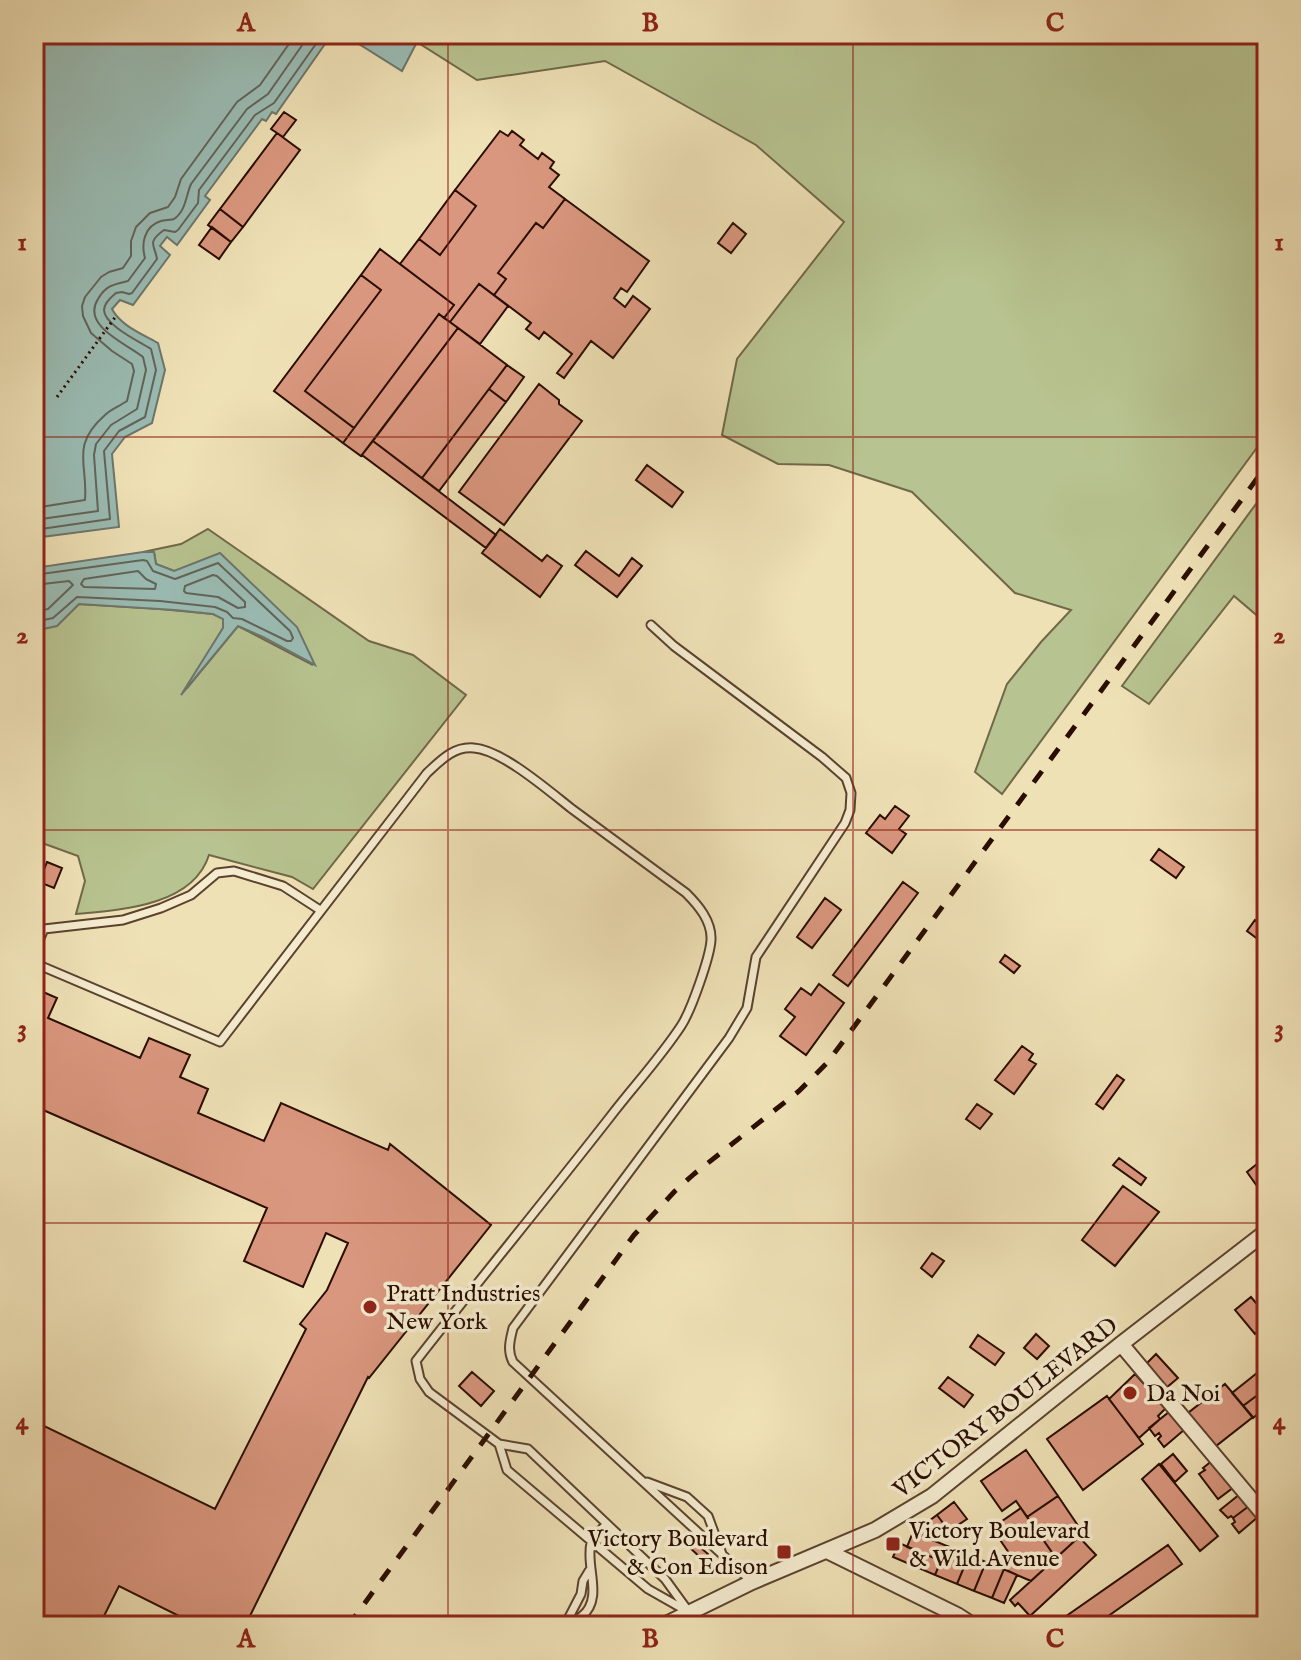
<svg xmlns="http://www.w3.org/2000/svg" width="1301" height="1660" font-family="'IM FELL English',serif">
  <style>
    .green { fill: #b7c390; stroke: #706848; stroke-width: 2 }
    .water { fill: #9abcb4; stroke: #6d766c; stroke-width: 2 }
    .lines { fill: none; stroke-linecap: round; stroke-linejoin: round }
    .shore { stroke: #62645a; stroke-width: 2 }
    .building { fill: #da977f; stroke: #2a0d00; stroke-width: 2 }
    .service-casing { stroke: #5b422e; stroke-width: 11 }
    .minor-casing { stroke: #5b422e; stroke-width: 18 }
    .path { stroke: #2a0d00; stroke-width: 3; stroke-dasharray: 2 4; stroke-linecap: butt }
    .service { stroke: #f5ecd0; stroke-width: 7 }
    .minor { stroke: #f5ecd0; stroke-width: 14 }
    .rail { stroke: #2a0d00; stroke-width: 5; stroke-dasharray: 14 14; stroke-linecap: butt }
    .grid { fill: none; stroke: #8f2418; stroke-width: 2; stroke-opacity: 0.55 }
    .poi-dot { fill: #8f2418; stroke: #f5ecd0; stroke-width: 3 }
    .labels { text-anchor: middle; stroke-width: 7; stroke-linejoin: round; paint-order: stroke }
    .poi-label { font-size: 24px; fill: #2a0d00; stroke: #f5ecd0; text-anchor: start }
    .street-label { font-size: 24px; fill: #2a0d00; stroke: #f5ecd0 }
    .neatline { fill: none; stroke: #8f2418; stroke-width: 3 }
    .grid-label { font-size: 26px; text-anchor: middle; font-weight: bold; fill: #8f2418 }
  </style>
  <rect width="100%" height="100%" fill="#efe1b6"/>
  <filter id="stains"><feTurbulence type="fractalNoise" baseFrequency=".0025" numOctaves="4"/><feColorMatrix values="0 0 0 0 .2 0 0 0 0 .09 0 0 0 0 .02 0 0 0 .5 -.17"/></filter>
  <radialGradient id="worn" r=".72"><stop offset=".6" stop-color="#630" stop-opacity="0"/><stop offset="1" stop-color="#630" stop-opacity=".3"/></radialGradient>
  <path class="green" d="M414 34H1267V434L1002 794 975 772 1007 684 1041 642 1071 610 1015 593 912 492 829 465 778 464 722 435 737 359 844 222 756 145 605 61 477 80 417 42Z
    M1267 489V624L1234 596 1149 704 1122 686Z
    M208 529 369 641 413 655 466 695 313 889 292 877 209 855C193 906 121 910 76 914L85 881 78 856 34 840V631L57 625 79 604 160 609 213 614 224 619 223 628 187 688 238 626 313 665 174 571 156 564 154 552H143L181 544Z"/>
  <path class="water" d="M34 34H332L276 114 272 112 266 121 262 119 205 196 210 200 177 245 167 237 160 246 170 255 133 305 120 300 112 309C121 326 142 334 158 343L165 370 152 423 125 437 112 454 119 527 34 538Z
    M343 34H414L417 42 402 71Z
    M143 552H154L156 564 174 571 220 553 297 627 315 665 263 637 238 626 181 695 223 628V619L213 614 175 610 79 604 57 626 34 631V568Z"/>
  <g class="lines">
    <path class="shore" d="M34 508 85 500C88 463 70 446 105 415 111 409 120 406 127 401L134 371 132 364 112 351 91 333 83 316 82 306 85 297 101 277 109 272 123 268 131 256V241L136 227 150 213 168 207 175 197 181 179 237 102 260 85 296 34
      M34 520 98 511 94 455 96 444 111 425 137 409 146 370 143 357C127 344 81 326 98 299 106 285 115 284 128 281L145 258C141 244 144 226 161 221 164 220 172 220 174 219 186 211 186 195 191 184L247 109 268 94 310 34
      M34 530 110 519 104 451 119 431 145 417 156 370 151 349C140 342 104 325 104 310 104 303 111 297 116 293L122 292 129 294 132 293 157 259C155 245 146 243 164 230L175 232 178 230 198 203 199 190 255 115 274 103 323 34
      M138 571 146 579 156 584 155 589 84 587 81 584 84 579Z
      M34 575 143 560 147 561 153 571 175 579 218 563 290 631 293 638 291 641H287L242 619 233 618 227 612 215 607 160 601 77 597 53 618 34 622
      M213 575 217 576 245 602V607L238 608 218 597 186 593 184 591 185 586Z
      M34 585 69 581 73 585 48 609 34 612"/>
  </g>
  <path class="building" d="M284 112 296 120 283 137 271 129Z
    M500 131 508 136 512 131 524 140 520 145 538 159 542 153 554 162 550 168 559 175 549 187 565 199 543 228 536 223 498 273 506 279 494 295 479 284 450 322 444 318 454 305 400 264 419 239 440 255 476 206 455 190Z
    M277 133 300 150 243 227 220 209Z
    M455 190 476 206 440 255 419 239Z
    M565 199 649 261 627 292 621 288 614 298 625 307 633 296 650 309 613 358 591 341 564 378 557 373 572 354 544 332 539 339 526 329 531 323 494 295 506 279 498 273 536 223 543 228Z
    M220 209 243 227 231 242 208 225Z
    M733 223 746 234 731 253 718 243Z
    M212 227 231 242 219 259 199 245Z
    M380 249 454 305 444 318 439 314 354 428 305 391 381 290 361 275Z
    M361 275 381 290 305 391 354 428 343 443 274 391Z
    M479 284 508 306 480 344 450 322Z
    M439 314 458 328 361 456 343 443Z
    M458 328 507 365 422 478 373 441Z
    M507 365 524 377 506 402 489 389Z
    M539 384 559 400V404L582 421 504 525 459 492Z
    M489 389 506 402 439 491 422 478Z
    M373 441 496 535 486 548 362 455Z
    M647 465 683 492 672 507 636 480Z
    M500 529 542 561 547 555 562 566 540 597 482 553Z
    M586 551 619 576 632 558 642 566 617 597 575 565Z
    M895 806 909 816 899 829 906 834 892 853 866 833 880 815 885 819Z
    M1159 849 1184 867 1176 878 1151 860Z
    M47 862 62 868 54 888 39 882Z
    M903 882 918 893 848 986 833 975Z
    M825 898 841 910 812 948 797 937Z
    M1255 920 1267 929V946L1247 931Z
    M1005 955 1020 966 1014 973 1000 962Z
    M819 984 844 1003 806 1055 780 1036 795 1017 785 1009 801 988 811 995Z
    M34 988 57 998 48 1018 140 1058 149 1038 190 1055 180 1077 208 1089 198 1113 264 1141 281 1103 388 1150 390 1144 491 1225 369 1378 368 1377 245 1626H199L119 1586 99 1626 34 1625V1421L215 1509 306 1329 300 1324 327 1290 348 1243 326 1233 303 1287 244 1261 267 1208 34 1106Z
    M1022 1046 1033 1054 1029 1060 1036 1064 1014 1094 995 1080Z
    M1117 1075 1124 1080 1103 1109 1096 1104Z
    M977 1104 992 1114 980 1129 966 1119Z
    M1267 1156V1189L1262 1193 1247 1172Z
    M1119 1158 1146 1178 1141 1185 1113 1165Z
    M1123 1186 1159 1212 1115 1266 1082 1240Z
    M932 1253 944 1261 932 1277 921 1268Z
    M1251 1297 1267 1316V1340L1265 1342 1257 1332 1255 1334 1235 1310Z
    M1036 1334 1049 1346 1037 1359 1024 1348Z
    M978 1335 1004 1353 995 1365 970 1347Z
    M1156 1354 1178 1378 1166 1388 1145 1365Z
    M1267 1365V1388L1243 1406 1232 1393Z
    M472 1372 494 1391 481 1406 459 1386Z
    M1135 1374 1166 1408 1158 1416 1160 1419 1139 1438 1109 1399Z
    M948 1377 973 1395 964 1407 939 1388Z
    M1225 1384 1253 1417 1216 1446 1188 1413Z
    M1267 1388V1406L1253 1418 1243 1406Z
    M1107 1396 1143 1444 1083 1490 1047 1439Z
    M1169 1412 1184 1430 1164 1447 1158 1439 1161 1436 1159 1433 1155 1436 1149 1428Z
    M1026 1450 1058 1496 1027 1517 1016 1501 1002 1511 981 1481Z
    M1173 1454 1187 1471 1175 1482 1161 1464Z
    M1213 1460 1234 1487 1218 1499 1199 1474 1205 1470 1203 1468Z
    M1159 1464 1218 1536 1200 1551 1142 1479Z
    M1240 1494 1253 1503 1233 1518 1231 1516 1228 1518 1220 1510Z
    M1058 1496 1083 1533 1056 1558 1027 1517Z
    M954 1502 967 1519 949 1531 937 1515Z
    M1253 1503 1258 1517 1239 1533 1232 1524 1235 1522 1233 1518Z
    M1021 1508 1056 1558 1031 1581 996 1566 1011 1556 992 1528Z
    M937 1515 949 1531 934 1540 914 1532Z
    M913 1532 947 1546 941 1561 907 1547Z
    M692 1536 703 1546 701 1548 708 1554 703 1560 687 1545 690 1542 688 1540Z
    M1079 1537 1096 1555 1030 1616 1018 1603 1015 1606 1010 1600Z
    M899 1543 941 1561 935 1575 893 1557Z
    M1168 1545 1182 1564 1094 1626H1052Z
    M947 1546 969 1555 957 1584 935 1575Z
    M969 1555 986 1562 974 1591 957 1584Z
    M986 1562 1004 1569 992 1598 974 1591Z
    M1004 1569 1017 1575 1004 1603 992 1598Z"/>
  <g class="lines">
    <g class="service-casing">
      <path id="service" d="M651 625 674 646 822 757 846 778 851 793 850 810 845 823 756 957 747 1008 729 1038 513 1328C510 1340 507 1351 513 1362L752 1582
        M34 952 44 929 123 920 161 908 191 895 217 873 234 871 283 886 320 910
        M34 963 220 1042 427 773C441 760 454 746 474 748 502 750 549 791 572 809 610 837 648 865 686 893 698 905 712 921 711 940 710 957 691 1011 681 1026 660 1058 633 1087 610 1117 546 1199 480 1279 416 1361L420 1379 429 1392 499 1444 528 1449 665 1579 689 1612
        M499 1444 507 1470 648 1589 685 1610
        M647 1482 687 1497 708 1516 722 1554
        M566 1623 581 1594 583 1581 589 1571
        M559 1626C566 1623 577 1621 582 1616 604 1598 585 1566 591 1543 593 1536 602 1529 607 1524"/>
    </g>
    <g class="minor-casing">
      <path id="minor" d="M1121 1344 1265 1516
        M827 1551 957 1615 974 1626
        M662 1626 752 1582 875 1530 932 1496 1121 1344 1267 1231"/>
    </g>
    <path class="path" d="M57 397 116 316"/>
    <use href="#service" class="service"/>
    <use href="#minor" class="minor"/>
    <path class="rail" d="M348 1626 634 1235 675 1191 694 1174 799 1091 826 1064 845 1039 1267 465"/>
  </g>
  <path class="grid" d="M448 34V1626M853 34V1626M34 437H1267M34 830H1267M34 1223H1267"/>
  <g class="poi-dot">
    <circle cx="370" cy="1307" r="8"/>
    <circle cx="1130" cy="1393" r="8"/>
    <rect x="885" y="1536" width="16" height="16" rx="4"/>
    <rect x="776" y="1544" width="16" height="16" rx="4"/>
  </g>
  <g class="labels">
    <g class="poi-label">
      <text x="386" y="1301">Pratt Industries<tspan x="386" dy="28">New York</tspan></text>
      <text x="1146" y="1401">Da Noi</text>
      <text x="909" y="1538">Victory Boulevard<tspan x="909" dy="28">&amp; Wild Avenue</tspan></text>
      <text x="768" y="1546" text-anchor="end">Victory Boulevard<tspan x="768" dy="28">&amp; Con Edison</tspan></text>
    </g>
    <g class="street-label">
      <text transform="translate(1005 1407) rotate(-38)" y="8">VICTORY BOULEVARD</text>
    </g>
  </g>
  <rect width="1301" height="1660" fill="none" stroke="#efe1b6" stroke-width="88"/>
  <rect x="44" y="44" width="1213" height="1572" class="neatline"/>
  <g class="grid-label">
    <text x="246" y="31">A</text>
    <text x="650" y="31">B</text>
    <text x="1055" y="31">C</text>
    <text x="22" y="250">1</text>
    <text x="1279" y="250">1</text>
    <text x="22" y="643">2</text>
    <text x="1279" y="643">2</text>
    <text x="22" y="1036">3</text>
    <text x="1279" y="1036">3</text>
    <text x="22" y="1429">4</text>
    <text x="1279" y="1429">4</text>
    <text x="246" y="1647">A</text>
    <text x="650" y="1647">B</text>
    <text x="1055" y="1647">C</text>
  </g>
  <rect width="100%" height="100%" filter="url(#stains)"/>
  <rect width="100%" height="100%" fill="url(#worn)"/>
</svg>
